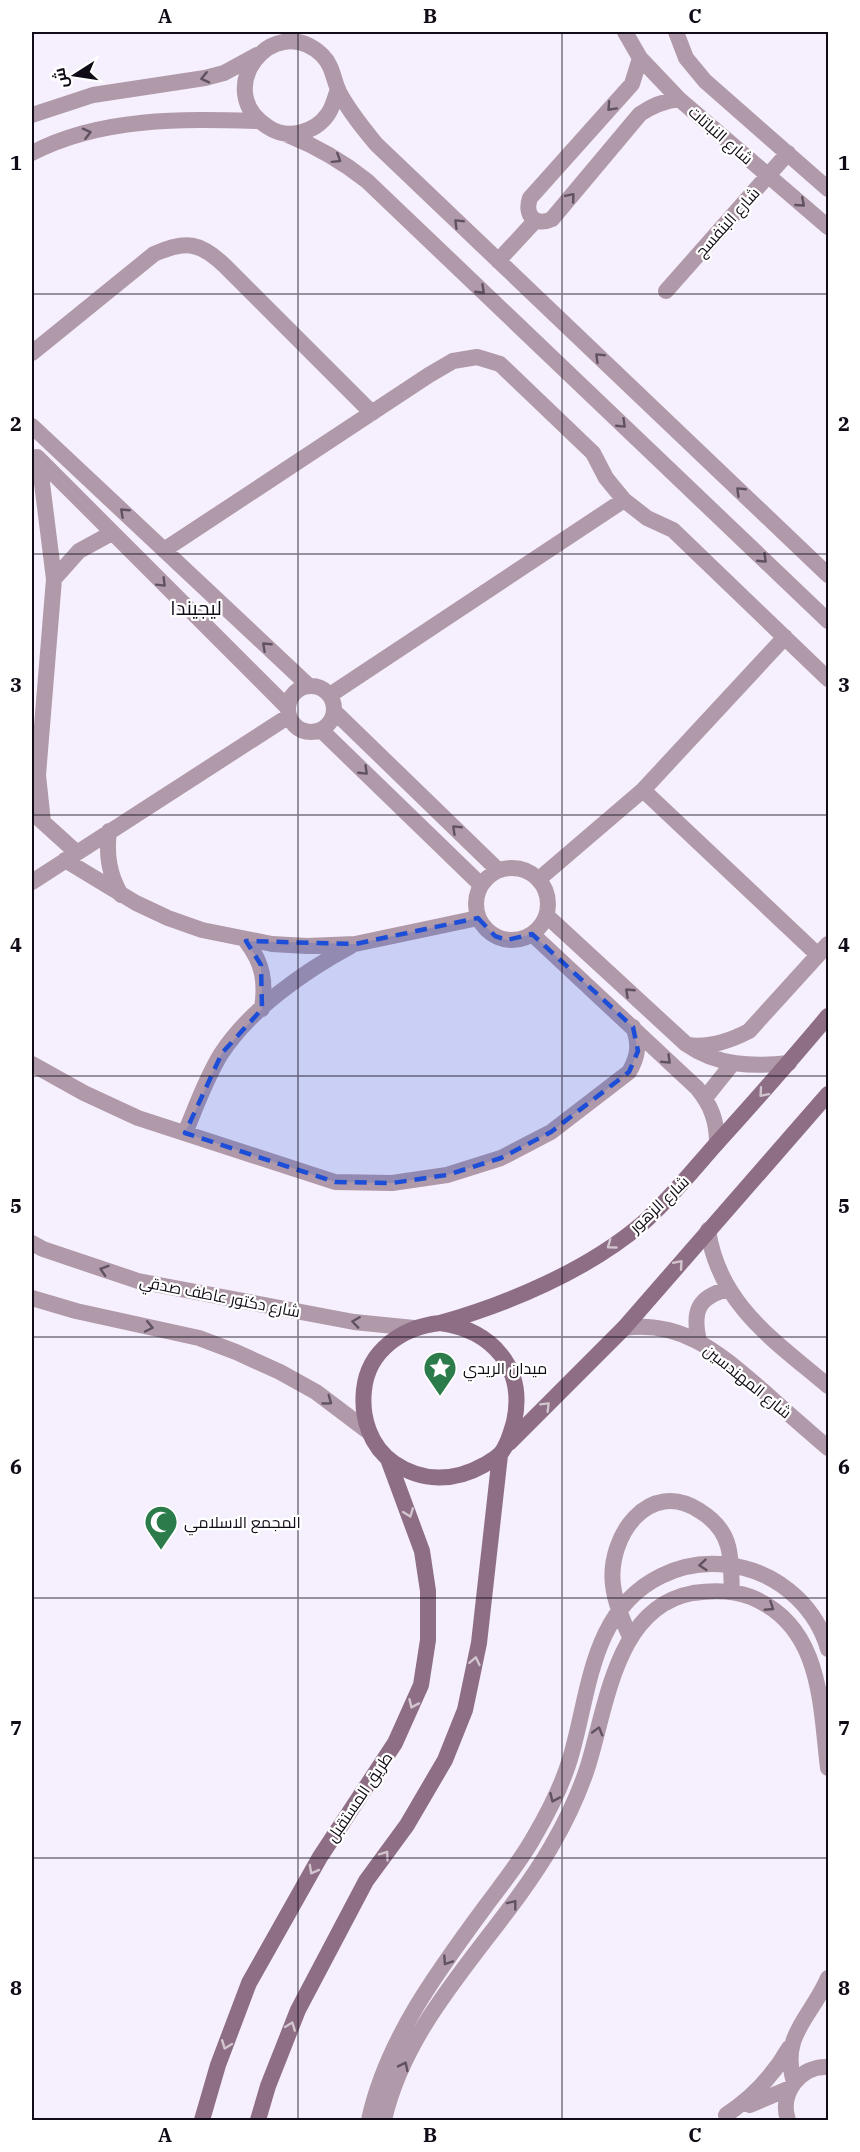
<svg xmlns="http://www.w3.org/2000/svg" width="860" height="2152" font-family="'IBM Plex Serif',Cairo,serif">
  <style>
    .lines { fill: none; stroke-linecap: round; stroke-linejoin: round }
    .minor { stroke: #b099a8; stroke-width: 16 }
    .tertiary { stroke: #b099a8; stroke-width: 16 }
    .secondary { stroke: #8e6e84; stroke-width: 16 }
    .oneway { stroke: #605260 }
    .oneway2 { stroke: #d2c5ce }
    .marked { fill: #1d4ed8; fill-opacity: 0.2; stroke: #1d4ed8; stroke-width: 4.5; stroke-dasharray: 12 8; stroke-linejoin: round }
    .grid { fill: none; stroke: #110b17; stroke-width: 1.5; stroke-opacity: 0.55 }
    .labels { text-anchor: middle; stroke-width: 4.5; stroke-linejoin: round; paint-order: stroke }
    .street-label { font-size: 16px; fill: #110b17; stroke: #fff }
    .poi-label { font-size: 16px; fill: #110b17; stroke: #fff; text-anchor: start }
    .quarter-label { font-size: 20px; fill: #110b17; stroke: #fff }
    .neatline { fill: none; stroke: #110b17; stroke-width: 2 }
    .grid-label { font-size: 20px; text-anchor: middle; font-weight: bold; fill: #110b17 }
  </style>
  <rect width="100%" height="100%" fill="#f6effd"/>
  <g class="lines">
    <path class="minor" d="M625 32 640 58 679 99 828 227
      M676 32 686 58 705 81 828 189
      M640 58 632 84 530 198C524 215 535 227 552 219L640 114C653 105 664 101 679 99
      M338 89C335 97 333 107 328 114 315 133 287 140 268 127 210 91 273 9 322 55 333 66 333 79 339 92 349 111 362 127 376 144L828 575
      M32 115 93 95 205 78 224 73 257 55
      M288 135C318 147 342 161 367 181L828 621
      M32 153C101 117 182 119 258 121
      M498 261 535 221
      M666 291 788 153
      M32 353 154 254C186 240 200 242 225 266L372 413
      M32 426 309 686
      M37 457 288 708
      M39 459 54 579 38 775 43 822
      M164 550 429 375 453 361 477 357 500 364 593 453 606 478 624 500 647 518 673 530 828 679
      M54 579 79 551 112 533
      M288 709a23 23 0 1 1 46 0a23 23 0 1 1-46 0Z
      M330 695 624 500
      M334 711 498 870
      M321 730 481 885
      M643 790 818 955
      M34 814 76 852
      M109 831C106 855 109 874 121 895
      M65 860 136 903 168 918 202 930 272 944 307 946 355 944 478 918
      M476 904a36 36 0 1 1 72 0a36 36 0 1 1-72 0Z
      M539 879 643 790 785 637
      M32 882 289 716
      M547 916 686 1044C717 1066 753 1067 789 1063
      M532 934 697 1088C711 1105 717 1121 717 1143
      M246 941C263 963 266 982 262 1009
      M688 1045C710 1048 730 1041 749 1031L828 944
      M32 1064 84 1093 138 1118 335 1182 392 1183 447 1175 501 1158 551 1132 629 1072C638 1057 640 1044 633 1027
      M705 1098 733 1063
      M185 1133C196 1107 206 1078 221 1054 250 1009 305 971 351 946
      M708 1230C719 1305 774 1340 828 1386
      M624 1328C683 1320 720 1354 762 1390 784 1410 806 1429 828 1448
      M699 1341C692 1311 698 1297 728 1289
      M630 1637C623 1621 615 1603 613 1585 607 1537 649 1477 700 1511 713 1519 724 1531 728 1546 732 1560 731 1577 732 1592
      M794 2082C780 2035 811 2018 828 1978
      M750 2105 790 2088
      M726 2115C753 2097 773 2076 789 2048
      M369 2120C386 2041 437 1972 485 1907 502 1884 520 1862 534 1837 548 1813 562 1786 570 1759 590 1693 590 1611 661 1576 687 1563 716 1561 744 1568 784 1578 817 1610 828 1649
      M384 2120C408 2014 498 1938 551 1847 565 1823 578 1796 587 1769 607 1707 615 1607 693 1593 713 1590 733 1590 751 1597 822 1626 820 1703 828 1768
      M788 2120C779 2094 800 2065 828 2067"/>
    <path class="tertiary" d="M32 1243 43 1249 138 1281 354 1322 414 1328
      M32 1298 76 1311 199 1338 236 1352 280 1372 316 1392 369 1432"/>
    <path class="secondary" d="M440 1323C508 1304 588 1270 643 1223 670 1199 693 1170 717 1143 755 1101 792 1059 828 1016
      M440 1323C492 1330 526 1368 514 1422 511 1432 507 1448 499 1455 495 1459 489 1462 484 1465 454 1482 422 1482 394 1463 370 1447 361 1417 364 1390 368 1350 403 1327 440 1323Z
      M509 1443 624 1328 828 1094
      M202 2120 218 2065 249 1983 320 1857 395 1743 421 1685 428 1640V1591L422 1551 388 1459
      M258 2120 268 2086 298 2010 366 1881 407 1825 445 1760 465 1710 479 1643 500 1455"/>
  </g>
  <defs><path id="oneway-chevron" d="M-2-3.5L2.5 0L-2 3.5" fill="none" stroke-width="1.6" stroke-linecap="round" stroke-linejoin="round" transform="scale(1.5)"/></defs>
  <g class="oneway">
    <use href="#oneway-chevron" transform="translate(205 78) rotate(167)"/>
    <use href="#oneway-chevron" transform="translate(611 107) rotate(133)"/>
    <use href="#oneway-chevron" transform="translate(87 133) rotate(-14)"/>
    <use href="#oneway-chevron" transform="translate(337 159) rotate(32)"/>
    <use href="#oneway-chevron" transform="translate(571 197) rotate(-50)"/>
    <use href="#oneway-chevron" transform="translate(801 203) rotate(41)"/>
    <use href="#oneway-chevron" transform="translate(458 223) rotate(-136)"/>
    <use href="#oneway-chevron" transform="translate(481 290) rotate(44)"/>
    <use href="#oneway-chevron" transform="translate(599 357) rotate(-136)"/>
    <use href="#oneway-chevron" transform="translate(622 424) rotate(44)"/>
    <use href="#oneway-chevron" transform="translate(740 491) rotate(-136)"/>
    <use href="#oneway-chevron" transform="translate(124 512) rotate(-137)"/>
    <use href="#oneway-chevron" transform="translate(763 559) rotate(44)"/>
    <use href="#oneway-chevron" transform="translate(162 583) rotate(45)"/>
    <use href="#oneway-chevron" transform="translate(266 646) rotate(-137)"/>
    <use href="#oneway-chevron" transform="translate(364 771) rotate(44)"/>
    <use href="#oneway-chevron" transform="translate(456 829) rotate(-136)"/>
    <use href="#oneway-chevron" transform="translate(629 992) rotate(-137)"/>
    <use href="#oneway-chevron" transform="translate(667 1060) rotate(44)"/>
    <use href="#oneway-chevron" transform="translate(104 1270) rotate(-162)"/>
    <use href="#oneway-chevron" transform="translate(356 1322) rotate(-172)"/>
    <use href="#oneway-chevron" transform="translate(149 1327) rotate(12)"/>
    <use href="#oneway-chevron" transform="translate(328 1401) rotate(36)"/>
    <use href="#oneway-chevron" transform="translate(703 1565) rotate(175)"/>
    <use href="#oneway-chevron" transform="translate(770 1607) rotate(33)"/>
    <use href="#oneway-chevron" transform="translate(598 1731) rotate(-74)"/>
    <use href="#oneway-chevron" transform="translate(554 1798) rotate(114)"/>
    <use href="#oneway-chevron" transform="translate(513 1904) rotate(-52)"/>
    <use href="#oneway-chevron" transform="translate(447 1961) rotate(124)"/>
    <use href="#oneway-chevron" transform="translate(404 2066) rotate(-64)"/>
  </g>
  <g class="oneway2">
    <use href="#oneway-chevron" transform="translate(763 1093) rotate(131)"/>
    <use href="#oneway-chevron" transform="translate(611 1245) rotate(144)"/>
    <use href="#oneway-chevron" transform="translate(679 1264) rotate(-49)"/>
    <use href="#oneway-chevron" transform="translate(546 1406) rotate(-45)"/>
    <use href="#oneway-chevron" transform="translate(409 1513) rotate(69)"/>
    <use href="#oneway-chevron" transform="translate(475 1661) rotate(-78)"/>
    <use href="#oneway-chevron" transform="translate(413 1704) rotate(114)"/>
    <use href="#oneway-chevron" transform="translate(385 1855) rotate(-54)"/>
    <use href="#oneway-chevron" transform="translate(313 1870) rotate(119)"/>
    <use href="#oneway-chevron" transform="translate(291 2026) rotate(-69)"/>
    <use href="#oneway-chevron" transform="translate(226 2045) rotate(111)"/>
  </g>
  <path class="marked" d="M478 918 495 936 507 940 532 934 633 1027 638 1051 629 1072 551 1132 501 1158 447 1175 392 1183 335 1182 185 1133 222 1053 262 1009 261 965 246 941 355 944Z"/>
  <path class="grid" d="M298 32V2120M562 32V2120M32 294H828M32 554H828M32 815H828M32 1076H828M32 1337H828M32 1598H828M32 1858H828"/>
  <defs>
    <g id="sight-pin" transform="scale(1.725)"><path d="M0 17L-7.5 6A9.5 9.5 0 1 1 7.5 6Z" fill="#2b7b4b" stroke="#fff"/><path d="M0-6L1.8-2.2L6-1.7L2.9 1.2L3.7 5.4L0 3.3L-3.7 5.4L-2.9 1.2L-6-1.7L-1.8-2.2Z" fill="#fff"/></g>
    <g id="mosque-pin" transform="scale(1.725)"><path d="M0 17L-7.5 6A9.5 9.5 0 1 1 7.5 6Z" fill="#2b7b4b" stroke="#fff"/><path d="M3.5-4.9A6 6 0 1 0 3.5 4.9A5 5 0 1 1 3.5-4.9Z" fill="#fff"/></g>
  </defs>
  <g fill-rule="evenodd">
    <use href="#sight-pin" x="440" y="1368"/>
    <use href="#mosque-pin" x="161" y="1522"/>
  </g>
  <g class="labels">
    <g class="street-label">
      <text transform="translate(721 135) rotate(41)" y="6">شارع النباتات</text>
      <text transform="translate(727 222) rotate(-48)" y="6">شارع البنفسج</text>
      <text transform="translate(659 1204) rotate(-43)" y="6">شارع الزهور</text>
      <text transform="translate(220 1296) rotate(11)" y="6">شارع دكتور عاطف صدقي</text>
      <text transform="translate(748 1381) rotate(39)" y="6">شارع المهندسين</text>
      <text transform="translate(359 1797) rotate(-56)" y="6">طريق المستقبل</text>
    </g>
    <g class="poi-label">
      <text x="463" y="1374">ميدان الريدي</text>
      <text x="184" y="1528">المجمع الاسلامي</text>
    </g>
    <g class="quarter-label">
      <text x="196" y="615">ليجيندا</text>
    </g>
  </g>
  <rect width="860" height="2152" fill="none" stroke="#ffffff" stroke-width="66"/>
  <g transform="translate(75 75) rotate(258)" stroke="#ffffff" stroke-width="4.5" paint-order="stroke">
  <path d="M0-4.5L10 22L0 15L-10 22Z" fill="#110b17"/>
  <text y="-9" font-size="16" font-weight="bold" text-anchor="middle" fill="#110b17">ش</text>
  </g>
  <rect x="33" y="33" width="794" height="2086" class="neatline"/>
  <g class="grid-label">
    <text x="165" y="23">A</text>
    <text x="430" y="23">B</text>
    <text x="695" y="23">C</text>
    <text x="16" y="170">1</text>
    <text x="844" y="170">1</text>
    <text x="16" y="431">2</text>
    <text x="844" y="431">2</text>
    <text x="16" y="692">3</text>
    <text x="844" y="692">3</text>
    <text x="16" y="952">4</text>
    <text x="844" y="952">4</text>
    <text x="16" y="1213">5</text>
    <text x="844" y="1213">5</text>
    <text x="16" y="1474">6</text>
    <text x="844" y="1474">6</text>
    <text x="16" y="1735">7</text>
    <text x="844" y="1735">7</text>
    <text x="16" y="1995">8</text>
    <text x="844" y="1995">8</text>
    <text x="165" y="2142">A</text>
    <text x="430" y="2142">B</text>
    <text x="695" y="2142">C</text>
  </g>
</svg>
